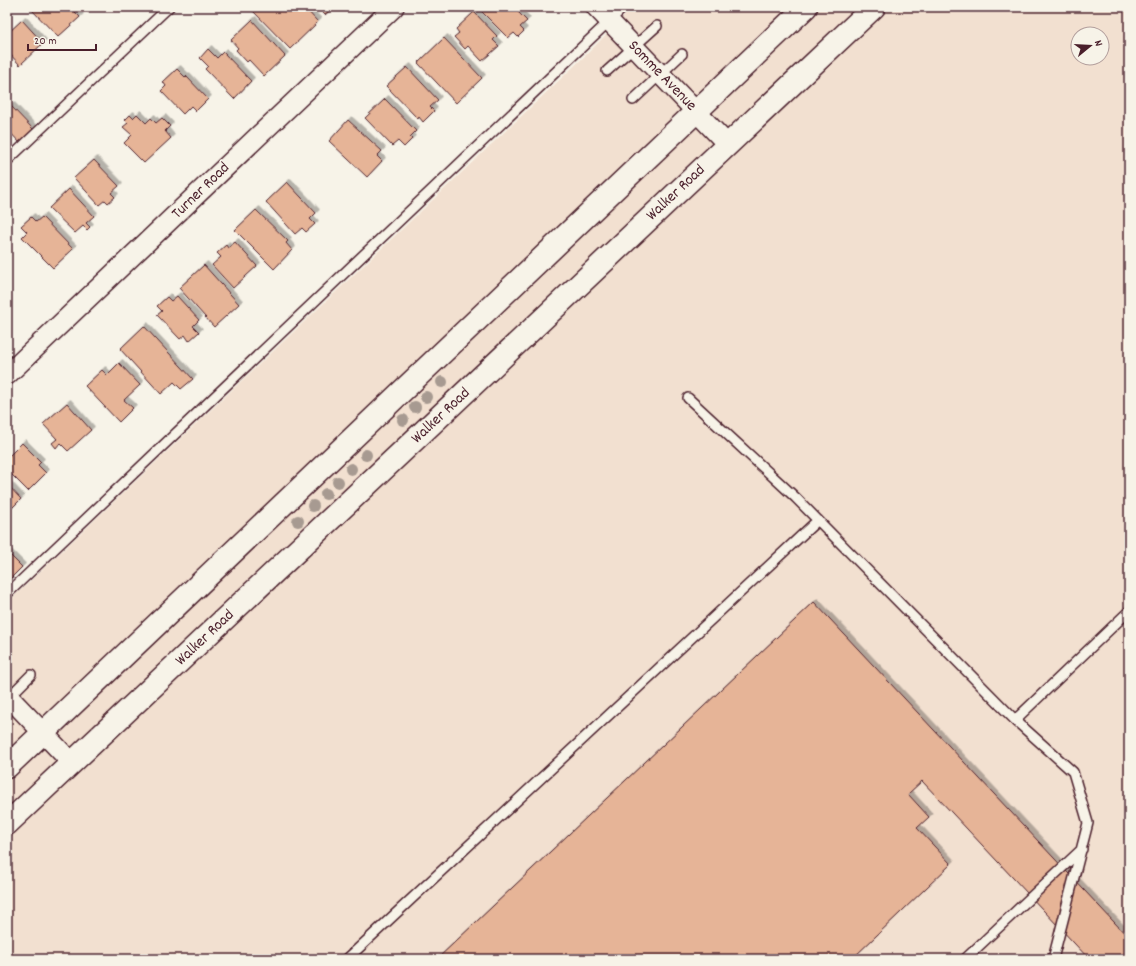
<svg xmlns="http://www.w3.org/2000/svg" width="1136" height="966" viewBox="0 0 1136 966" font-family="Dekko,sans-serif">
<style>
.built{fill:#f2e0d0;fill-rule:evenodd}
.building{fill:#e6b497;stroke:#4a1f2b;filter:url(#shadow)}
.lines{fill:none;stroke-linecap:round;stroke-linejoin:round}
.service-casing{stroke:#4a1f2b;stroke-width:12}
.minor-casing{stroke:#4a1f2b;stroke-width:22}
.secondary-casing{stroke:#4a1f2b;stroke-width:25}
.service{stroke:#f7f3e8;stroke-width:9}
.minor{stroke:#f7f3e8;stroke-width:19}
.secondary{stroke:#f7f3e8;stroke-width:22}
.tree{fill:#a79a91}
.labels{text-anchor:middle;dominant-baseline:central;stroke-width:3.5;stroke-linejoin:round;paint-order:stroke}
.street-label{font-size:16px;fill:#4a1f2b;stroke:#f7f3e8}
</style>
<defs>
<filter id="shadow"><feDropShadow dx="3.5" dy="-3.5" stdDeviation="0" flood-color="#0004"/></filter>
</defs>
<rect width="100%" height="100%" fill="#f7f3e8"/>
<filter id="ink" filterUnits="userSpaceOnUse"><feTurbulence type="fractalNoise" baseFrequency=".025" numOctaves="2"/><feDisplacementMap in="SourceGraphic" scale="8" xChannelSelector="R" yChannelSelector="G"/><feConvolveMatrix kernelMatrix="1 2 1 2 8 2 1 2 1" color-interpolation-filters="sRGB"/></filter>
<g filter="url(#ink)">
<path class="built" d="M633,7H1129V959H7V603L589,52ZM1078,34H1102V58H1078Z"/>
<path class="building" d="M32,7H70L80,17L58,37L30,8Z
M83,7H94L88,12Z
M255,7H304L318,22L290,49L252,10Z
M317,7H334L325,15Z
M477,7H513L527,21L520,27L524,31L518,37L514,33L508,38Z
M474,12L497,36L493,40L499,46L482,61L468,46L465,49L454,37L459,33L456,29Z
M22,20L43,43L20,65L7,51V34Z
M252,20L285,56L264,76L249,60L247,62L236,50L238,48L231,40Z
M444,38L482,78L456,103L418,63Z
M208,49L217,58L223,52L251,81L234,99L205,69L208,66L200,58Z
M407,67L438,100L430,107L434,111L423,122L419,117L418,119L386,86Z
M177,69L185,77L186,76L208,99L196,111L191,106L183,114L161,91L166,86L163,82Z
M385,99L416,131L410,137L412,139L404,147L398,141L392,146L365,118Z
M11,106L34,130L20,143L7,129V109Z
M137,114L146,123L151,118L156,123L162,118L170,126L165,131L171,138L144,163L124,143L132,135L123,127L128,123L125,120L130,115L133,118Z
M348,120L382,151L377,156L382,161L367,177L329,141Z
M94,160L119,186L111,193L115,197L108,203L105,200L99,205L74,178Z
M287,182L316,213L310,219L315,224L306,232L302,228L295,234L266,202Z
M69,189L94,216L86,223L90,227L87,230L83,226L75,233L49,208Z
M256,210L288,241L286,243L292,250L274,269L235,230Z
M31,217L36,222L42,217L73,249L53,268L22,237L27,232L21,226Z
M235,242L257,266L233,288L212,265L221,257L217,253L226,245L228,248Z
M204,265L239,304L214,327L179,288Z
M177,296L199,320L193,326L199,332L189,341L185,335L180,339L157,315L162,311L157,306L167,297L171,301Z
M144,326L193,379L181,389L174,382L161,394L120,349Z
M119,363L140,385L124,400L133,408L119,422L85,386L102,370L107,375Z
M67,403L91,430L68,451L60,443L56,448L52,443L57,439L43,424Z
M22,443L41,462L38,465L46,473L28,491L7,470V458Z
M7,484L21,499L7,513Z
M7,552L22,567L7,582Z
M814,602L1129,938V959H1089L922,781L908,794L929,817L917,828L951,864L852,959H437Z"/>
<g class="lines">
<defs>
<path id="service" d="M607,71L657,26
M633,100L682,54
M7,161L169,7
M688,398L796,498L1015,720
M7,594L624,7
M8,698L31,675
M347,959L818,520
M965,959L1082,849
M1053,959L1088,823L1073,772L1015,720L1129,611"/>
<path id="minor" d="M596,7L728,145
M7,375L394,7
M7,695L72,763"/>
<path id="secondary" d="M7,767L806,7
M7,824L874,7"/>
</defs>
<use href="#service" class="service-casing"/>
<use href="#minor" class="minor-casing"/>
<use href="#secondary" class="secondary-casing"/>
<use href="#service" class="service"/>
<use href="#minor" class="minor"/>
<use href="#secondary" class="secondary"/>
</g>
<g class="tree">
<circle cx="442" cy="382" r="6"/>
<circle cx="426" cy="397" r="6"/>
<circle cx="415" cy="407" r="6"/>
<circle cx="403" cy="420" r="6"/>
<circle cx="366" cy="455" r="6"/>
<circle cx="351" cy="469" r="6"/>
<circle cx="338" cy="482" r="6"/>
<circle cx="326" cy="494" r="6"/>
<circle cx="313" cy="506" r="6"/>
<circle cx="298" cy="521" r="6"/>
</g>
</g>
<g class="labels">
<g class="street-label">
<text transform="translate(662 76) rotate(46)">Somme Avenue</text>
<text transform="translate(201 191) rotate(-44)">Turner Road</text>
<text transform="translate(676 193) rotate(-43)">Walker Road</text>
<text transform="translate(441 416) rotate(-43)">Walker Road</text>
<text transform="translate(205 638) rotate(-43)">Walker Road</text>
</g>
</g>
<rect width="1136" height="966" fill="none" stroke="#f7f3e8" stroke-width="24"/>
<rect x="12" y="12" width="1112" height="942" fill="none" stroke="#4a1f2b" stroke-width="1.5" filter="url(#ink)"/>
<g transform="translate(1090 46) rotate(72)"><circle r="19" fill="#f7f3e8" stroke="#b29e9c"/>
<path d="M0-3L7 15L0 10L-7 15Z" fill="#4a1f2b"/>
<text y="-6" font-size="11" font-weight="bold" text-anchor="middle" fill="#4a1f2b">N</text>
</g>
<path d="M28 44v6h68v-6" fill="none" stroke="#4a1f2b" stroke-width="2"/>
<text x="34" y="44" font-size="12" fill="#4a1f2b" stroke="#f7f3e8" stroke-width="3" paint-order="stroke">20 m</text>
</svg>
